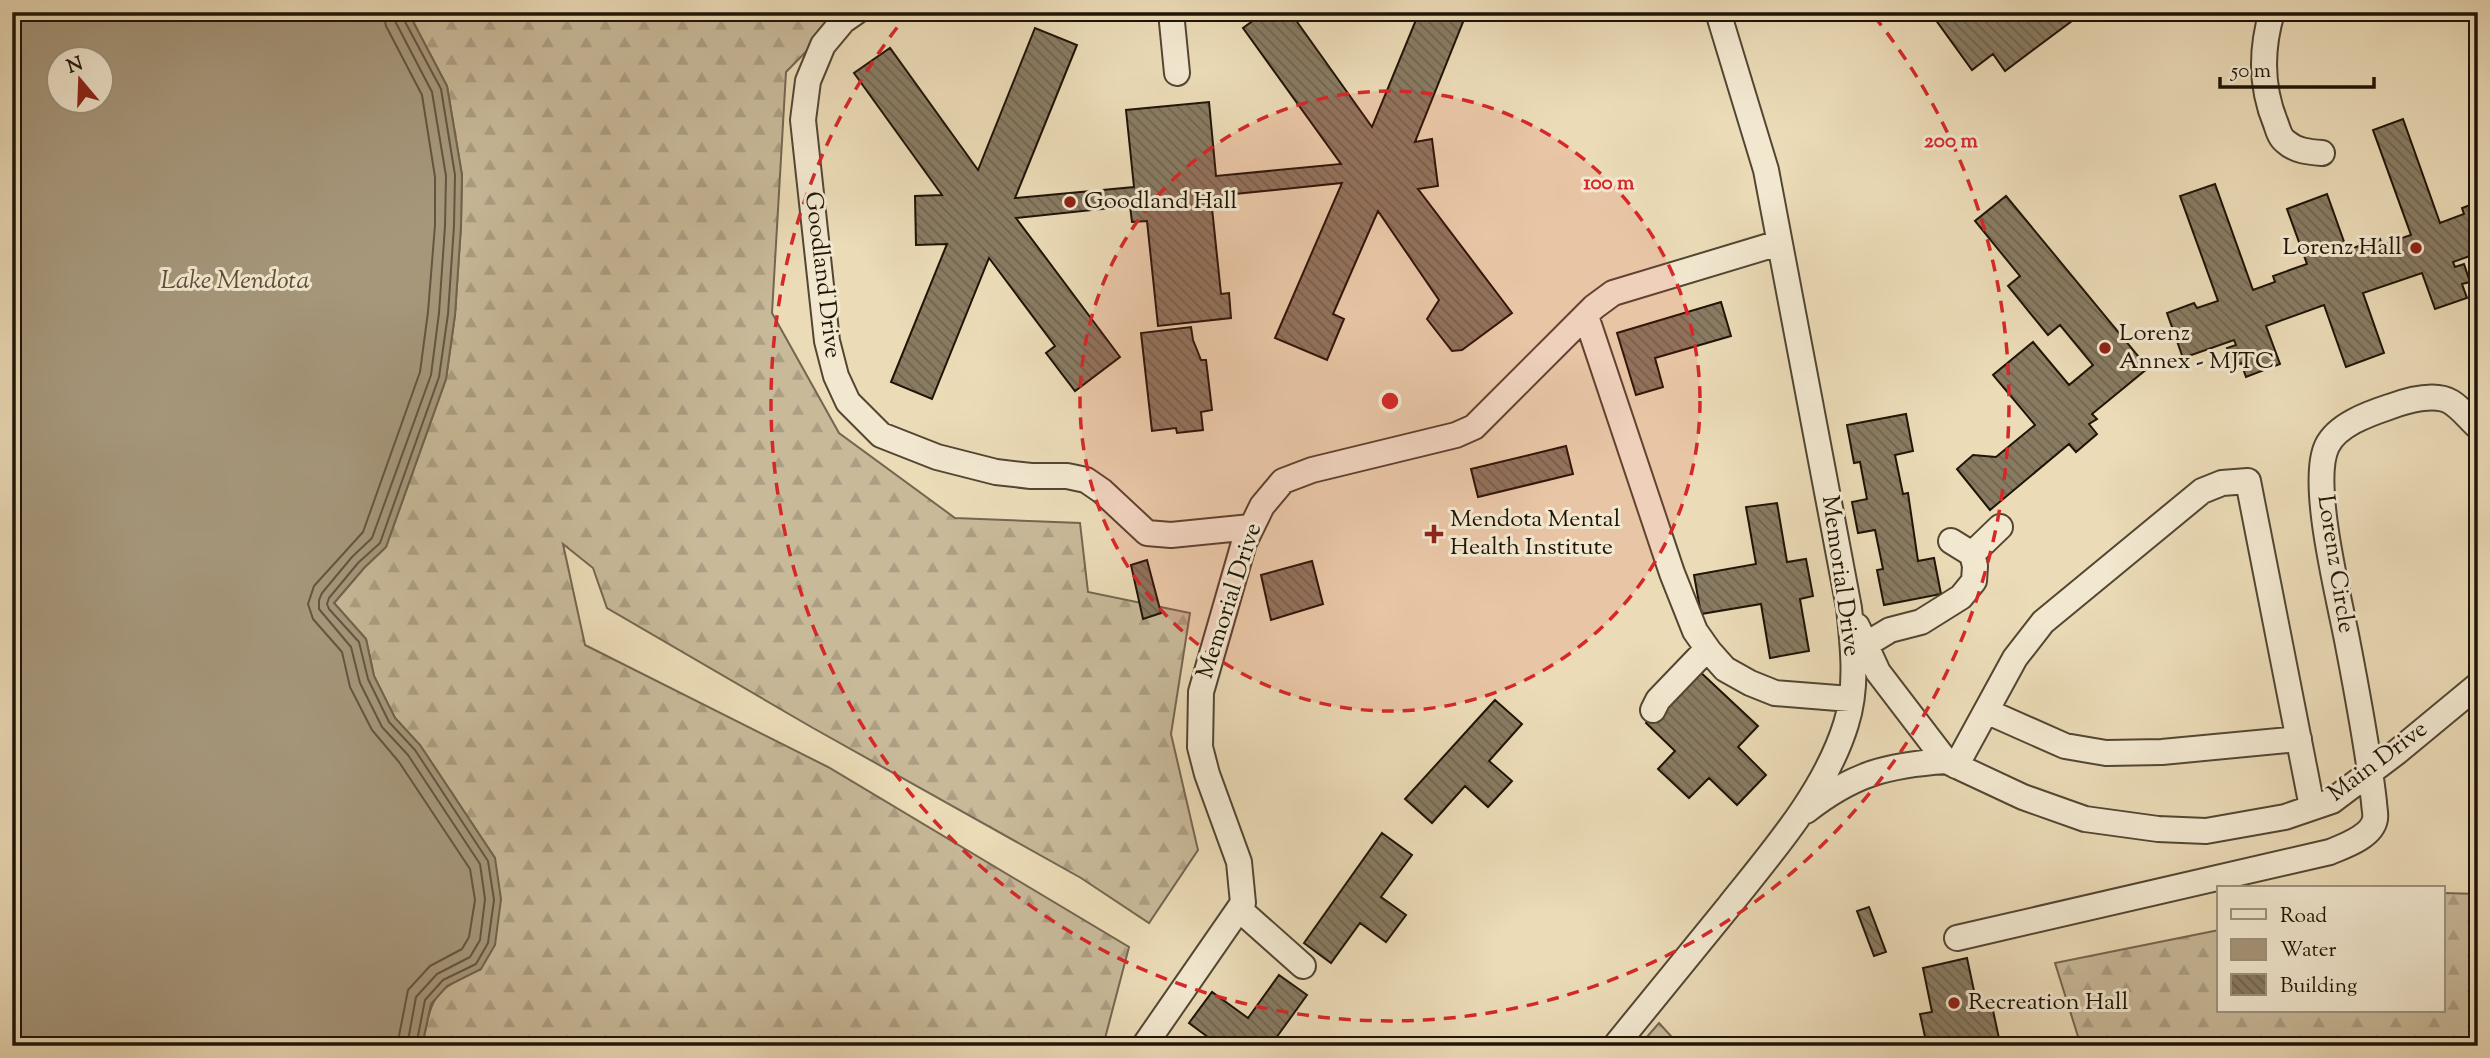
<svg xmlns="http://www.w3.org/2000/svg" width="2490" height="1058" viewBox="0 0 2490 1058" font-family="'Sorts Mill Goudy',serif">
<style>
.forest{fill:url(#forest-firs);stroke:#746650;stroke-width:2}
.water{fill:#a6977b;stroke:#70634c;stroke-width:2;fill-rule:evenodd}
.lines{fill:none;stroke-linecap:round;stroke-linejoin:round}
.shore{stroke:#625640;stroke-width:2}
.building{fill:url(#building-back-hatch);stroke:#1f1406;stroke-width:2}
.minor-casing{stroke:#524632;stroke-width:28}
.minor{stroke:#f2e8d0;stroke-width:24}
.ring{fill:none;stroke:#d62828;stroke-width:3.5;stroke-dasharray:12 9}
.poi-dot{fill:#8f2418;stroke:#f2e8d0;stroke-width:2.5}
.labels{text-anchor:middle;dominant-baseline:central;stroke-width:6;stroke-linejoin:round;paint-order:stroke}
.poi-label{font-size:24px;fill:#1f1406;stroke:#f2e8d0;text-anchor:start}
.street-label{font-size:24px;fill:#1f1406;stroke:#f2e8d0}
.water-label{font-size:26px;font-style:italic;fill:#5c4f3b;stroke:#f2e8d0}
.centre{fill:#d62828;stroke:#f2e8d0;stroke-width:3.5}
.ring-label{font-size:21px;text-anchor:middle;font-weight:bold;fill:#d62828;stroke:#f2e8d0;stroke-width:6;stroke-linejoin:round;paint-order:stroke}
</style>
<defs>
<pattern id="forest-firs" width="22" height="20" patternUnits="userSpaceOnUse" patternTransform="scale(1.75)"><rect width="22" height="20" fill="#c8b999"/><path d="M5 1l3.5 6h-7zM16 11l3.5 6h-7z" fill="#ab9e82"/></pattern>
<pattern id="building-back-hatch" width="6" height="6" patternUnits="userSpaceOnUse" patternTransform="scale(1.75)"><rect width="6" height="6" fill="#897b62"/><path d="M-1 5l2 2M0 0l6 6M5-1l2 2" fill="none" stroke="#6f644f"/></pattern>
</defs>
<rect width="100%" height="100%" fill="#ebdbb7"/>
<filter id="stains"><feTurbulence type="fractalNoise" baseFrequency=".00286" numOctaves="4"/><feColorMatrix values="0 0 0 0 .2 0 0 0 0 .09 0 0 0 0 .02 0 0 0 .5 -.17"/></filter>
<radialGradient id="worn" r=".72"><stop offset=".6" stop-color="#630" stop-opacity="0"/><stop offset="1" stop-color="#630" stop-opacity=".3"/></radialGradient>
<path class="forest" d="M408,12H845L786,72L772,313L839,433L955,518L1080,523L1088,592L1190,613L1171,734L1198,850L1149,923L1081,878L813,728L607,608L593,568L563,544L585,645L828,767L1129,947L1103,1046H422C433,993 432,992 481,969L495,858L420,745L395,718L374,676L366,639L334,603L364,568L386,547L446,379L455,315L461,226L462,175L447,86Z
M2443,893L2478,894V1046H2081L2055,963L2219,930V1011H2443Z
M1659,1023L1680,1046H1639Z"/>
<path class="water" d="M12,12H408L447,86L462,175L461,226L455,315L446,379L386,547L364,568L334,603L366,639L374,676L395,718L420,745L495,858L501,899L495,945L481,969L447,986L431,1004L422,1046H12ZM60,60H102V102H60Z"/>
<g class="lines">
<path class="shore" d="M383,12L386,26L422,95L435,177V225L428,312L420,372L363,532L314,586L308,604L313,619L342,652L350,687L372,730L399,762L470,869L475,900L469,937L462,949L430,966L408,990L397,1046
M394,12L395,21L432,92L446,176L445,226L439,313L431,375L372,538L352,557L322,593L319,600V609L351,647L360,683L382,727L408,755L480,864L485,899L480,940L470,957L437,974L416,997L407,1046
M403,12V18L441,89L455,175L454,226L448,314L439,377L380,543L358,563L329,598L327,604L329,609L359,642L368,679L389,722L415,750L488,861L494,900L488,943L476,964L443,980L425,1000L416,1046"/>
</g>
<path class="building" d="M1265,12H1290L1372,127L1416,20L1397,12H1467L1415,142L1432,139L1438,186L1418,189L1512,313L1462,350L1452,351L1427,319L1439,300L1378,211L1333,314L1344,319L1327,360L1275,338L1342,183L1225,195L1226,207L1212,208L1221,294L1229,293L1231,318L1158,326L1147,221L1132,222L1130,206L1016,218L1120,357L1075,391L1046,353L1055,346L989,258L932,399L891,382L947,244L916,245L915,196L942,195L854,73L890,48L978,170L1035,28L1077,45L1015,198L1134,187L1126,110L1209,102L1216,176L1341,164L1243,28Z
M1930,12H2084L2005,71L1993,54L1972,70Z
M2403,119L2440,223L2464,214L2462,208L2478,202V253L2453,262L2455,267L2464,264L2470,282L2462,284L2467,298L2435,309L2422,273L2363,293L2384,353L2346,367L2324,305L2266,326L2280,364L2246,377L2241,363L2234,366L2227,348L2236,345L2234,340L2183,358L2167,313L2194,303L2197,308L2218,301L2180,196L2215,184L2253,290L2275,282L2273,276L2307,264L2287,209L2327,194L2347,250L2380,239L2382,245L2411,235L2373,130Z
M2006,196L2148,368L2092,414L2097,419L2089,424L2097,434L2076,452L2069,444L1990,510L1957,469L1973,455L1996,457L2035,425L1993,375L2033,342L2069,385L2093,365L2060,325L2048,335L2008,286L2020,276L1975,221Z
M1721,302L1731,336L1655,358L1663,387L1636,395L1617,333Z
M1191,327L1193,340L1201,360H1206L1212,410L1201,412L1203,430L1177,433L1176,428L1152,431L1141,333Z
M1906,414L1913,451L1895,455L1903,494L1908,493L1918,561L1934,558L1941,594L1884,605L1877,570L1883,569L1875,530L1858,533L1852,502L1867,499L1860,462L1854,463L1847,425Z
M1566,446L1573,474L1478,497L1471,469Z
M1777,503L1787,562L1806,559L1813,596L1800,599L1809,651L1770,658L1761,604L1701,614L1694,575L1756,564L1746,507Z
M1147,560L1161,613L1143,619L1131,565Z
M1312,561L1323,604L1271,620L1261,575Z
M1697,669L1758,726L1738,747L1766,775L1737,805L1709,778L1689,798L1658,769L1675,751L1646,723Z
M1495,700L1522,724L1489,761L1512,781L1488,807L1465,786L1432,823L1405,799Z
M1382,833L1412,855L1381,897L1406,915L1386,942L1360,923L1331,963L1304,943Z
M1869,907L1886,952L1874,956L1857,911Z
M1967,958L1977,1005L1991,1001L2000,1043L1989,1046H1927L1920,1014L1932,1012L1923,968Z
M1279,975L1307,995L1276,1038L1286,1046H1220L1189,1023L1212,992L1248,1018Z"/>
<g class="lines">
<defs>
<path id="minor" d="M856,12L843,21L823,45L808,81L803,120L827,341L836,376L848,402L881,435L937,457L996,472L1031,476H1067L1086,480L1102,491L1147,533L1171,535L1251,527
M1171,12L1177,73
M2272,12C2261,49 2261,88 2276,124C2278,130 2280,138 2286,142C2296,151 2309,152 2322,153
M1586,316L1672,573L1695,631L1709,651L1725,669L1750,683L1775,693L1850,699
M1972,554L2000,527
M1857,626L1878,672L1946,761L2023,797L2085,819L2158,829L2206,831L2285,817L2332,801L2397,752L2478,685
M1865,645L1890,630L1921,622L1961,597L1974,581L1975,566L1972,554L1951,541
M1653,710L1658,700L1707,649
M1986,711L2065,746L2106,753L2162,752L2299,739
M1956,766L2015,658L2043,622L2202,491L2222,483L2248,481L2312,807
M1806,811C1853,774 1887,765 1946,761
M1240,910L1303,966
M1957,938L2330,852C2344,846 2372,837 2375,819C2376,814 2374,807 2374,802C2368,749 2358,697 2348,645C2340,601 2309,483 2327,446C2337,425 2368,414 2389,407C2405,401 2435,392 2451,402C2461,408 2469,419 2478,427
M1144,1046L1243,903L1239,862L1207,774L1200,747L1201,692L1244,543L1262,506L1283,481L1312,470L1456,435L1474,427L1594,307L1613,293L1779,243
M1615,1046C1653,999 1691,953 1729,906C1772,852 1825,792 1846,724C1858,687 1853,646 1849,608L1766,170L1718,12"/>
</defs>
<use href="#minor" class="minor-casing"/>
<use href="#minor" class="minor"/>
</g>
<circle cx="1390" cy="401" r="310" fill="#d62828" fill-opacity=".12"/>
<g class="ring">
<circle cx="1390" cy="401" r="310"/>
<path d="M1874 16A619 619 0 1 1 906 16"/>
</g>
<g class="poi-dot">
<circle cx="1070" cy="202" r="7"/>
<circle cx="2416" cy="248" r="7"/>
<circle cx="2105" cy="348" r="7"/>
<path d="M1430.5 523.5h7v7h7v7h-7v7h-7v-7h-7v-7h7z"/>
<circle cx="1954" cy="1003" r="7"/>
</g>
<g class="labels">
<g class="poi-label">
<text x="1084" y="202">Goodland Hall</text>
<text x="2402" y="248" text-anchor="end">Lorenz Hall</text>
<text x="2119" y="334">Lorenz<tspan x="2119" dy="28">Annex - MJTC</tspan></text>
<text x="1450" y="520">Mendota Mental<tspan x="1450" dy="28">Health Institute</tspan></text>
<text x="1968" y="1003">Recreation Hall</text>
</g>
<g class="street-label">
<text transform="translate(822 275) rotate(83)">Goodland Drive</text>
<text transform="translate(2335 564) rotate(81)">Lorenz Circle</text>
<text transform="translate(1840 576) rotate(82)">Memorial Drive</text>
<text transform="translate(1230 601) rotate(-72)">Memorial Drive</text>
<text transform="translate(2378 762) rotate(-37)">Main Drive</text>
</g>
<g class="water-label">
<text x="235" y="281">Lake Mendota</text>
</g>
</g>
<circle cx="1390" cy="401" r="10" class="centre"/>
<g class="ring-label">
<text x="1951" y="147">200 m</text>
<text x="1609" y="189">100 m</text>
</g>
<rect width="2490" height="1058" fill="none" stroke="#ebdbb7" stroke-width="42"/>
<rect x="14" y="14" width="2462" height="1030" fill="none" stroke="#1f1406" stroke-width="3.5"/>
<rect x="21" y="21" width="2448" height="1016" fill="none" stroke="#1f1406" stroke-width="2"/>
<rect x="2217" y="886" width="228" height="126" fill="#f2e8d0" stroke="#9e937f" stroke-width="2"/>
<rect x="2231" y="909" width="35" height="10" fill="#f2e8d0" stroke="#9e937f" stroke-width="2"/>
<text x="2280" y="922" font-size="21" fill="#1f1406">Road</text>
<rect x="2231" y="939" width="35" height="21" fill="#a6977b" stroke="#9e937f" stroke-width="2"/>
<text x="2280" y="956" font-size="21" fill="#1f1406">Water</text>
<rect x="2231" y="974" width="35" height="21" fill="url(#building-back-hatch)" stroke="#9e937f" stroke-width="2"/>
<text x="2280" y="992" font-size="21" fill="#1f1406">Building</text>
<g transform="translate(80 80) rotate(341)"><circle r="33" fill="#f2e8d0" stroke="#9e937f" stroke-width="2"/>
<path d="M0-5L12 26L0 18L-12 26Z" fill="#8f2418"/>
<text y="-10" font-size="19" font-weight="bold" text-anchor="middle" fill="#1f1406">N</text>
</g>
<path d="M2220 77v10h154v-10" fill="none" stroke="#1f1406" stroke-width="3.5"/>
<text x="2231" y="77" font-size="21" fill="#1f1406" stroke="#f2e8d0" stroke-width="5" paint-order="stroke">50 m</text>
<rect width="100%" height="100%" filter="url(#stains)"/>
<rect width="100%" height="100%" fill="url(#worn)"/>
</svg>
